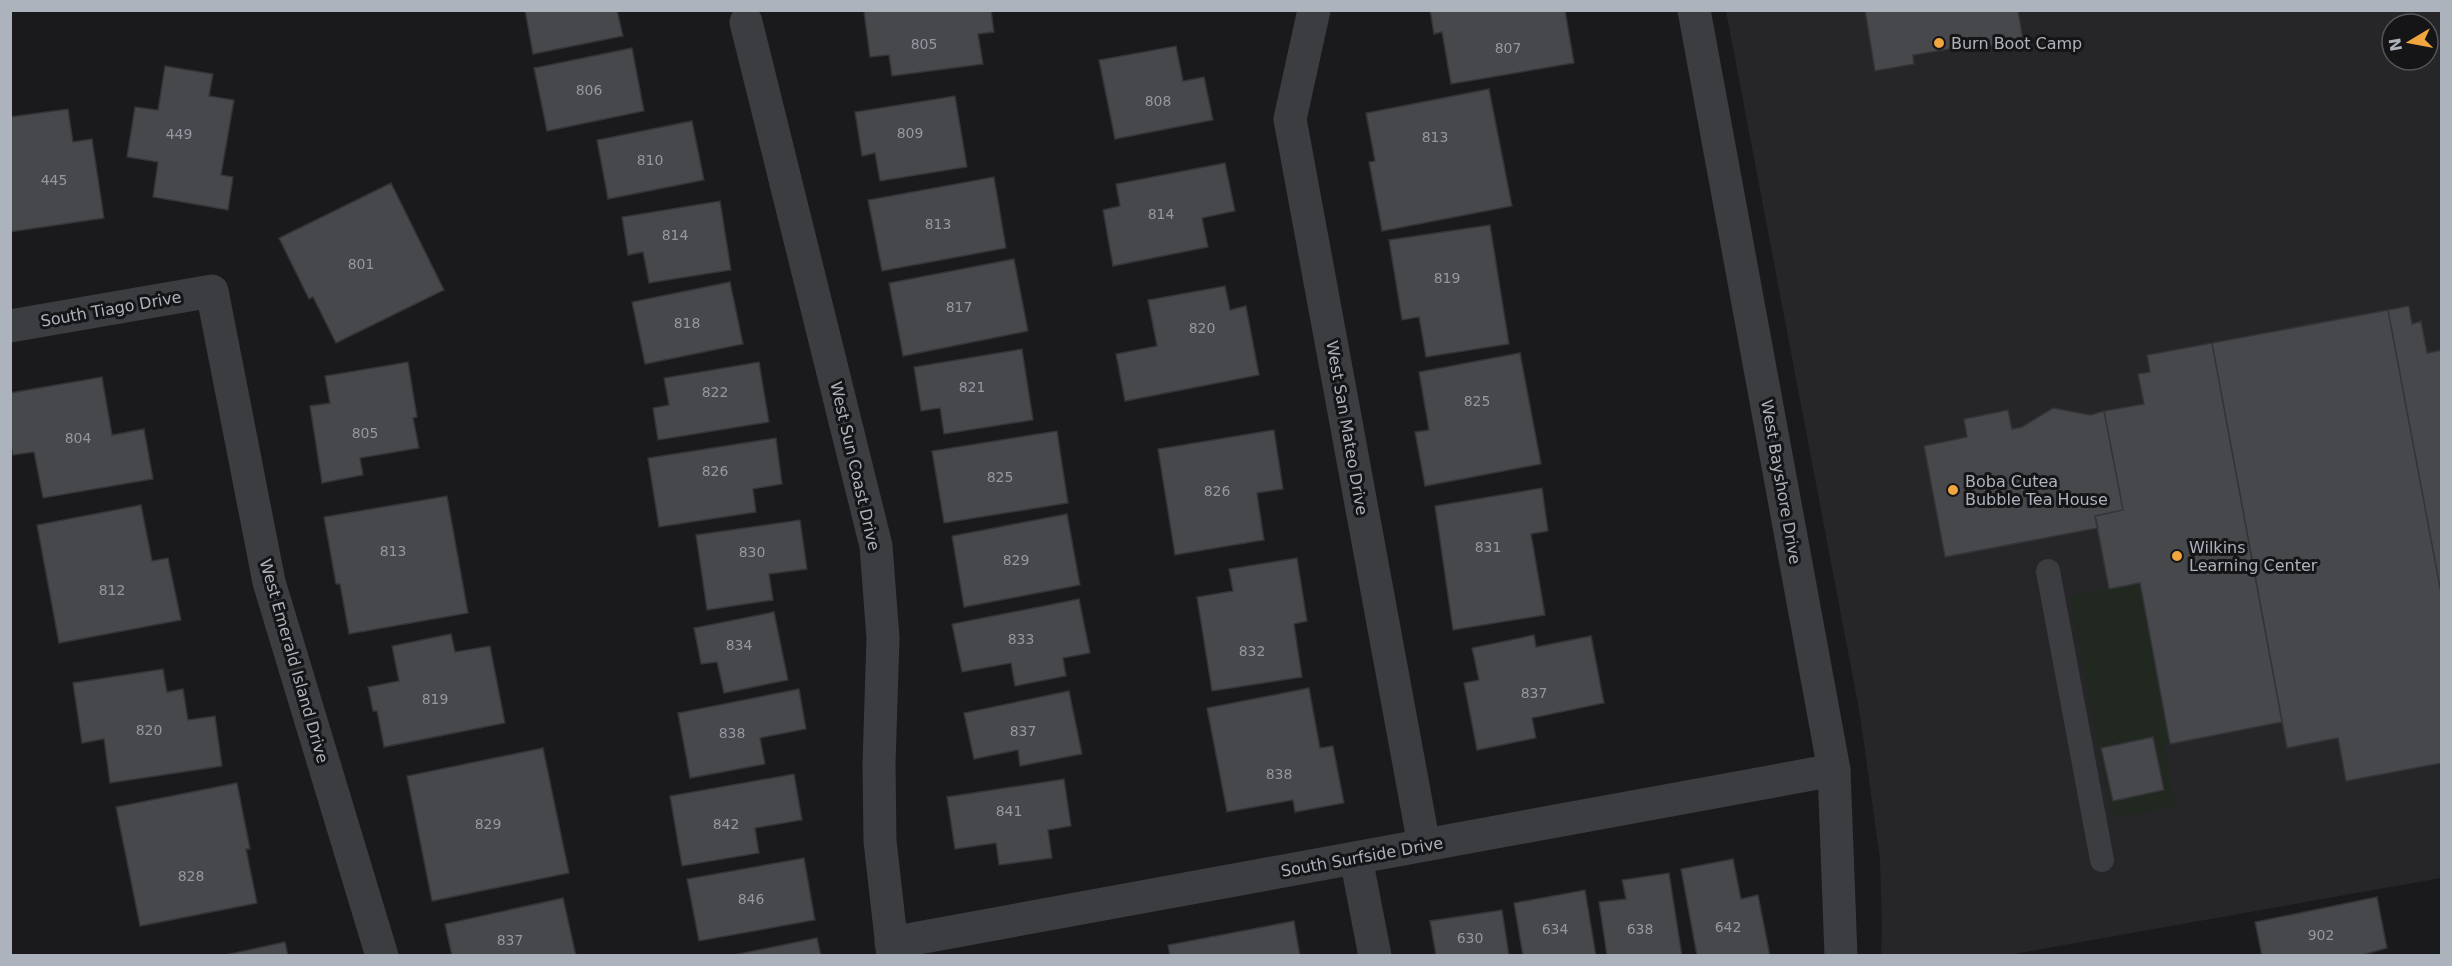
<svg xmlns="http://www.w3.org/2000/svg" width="2452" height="966" viewBox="0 0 2452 966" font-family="'DejaVu Sans',sans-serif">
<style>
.built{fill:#262629;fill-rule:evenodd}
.green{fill:#202820}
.building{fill:#47484c;stroke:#343438;stroke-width:1.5}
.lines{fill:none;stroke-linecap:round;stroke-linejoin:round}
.service{stroke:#3b3d41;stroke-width:24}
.minor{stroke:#3b3d41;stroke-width:33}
.tertiary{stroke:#3b3d41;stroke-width:33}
.poi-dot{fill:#f0a53e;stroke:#151517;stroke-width:2}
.labels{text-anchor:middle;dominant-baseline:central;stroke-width:6;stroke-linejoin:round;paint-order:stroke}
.number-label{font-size:14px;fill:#9498a0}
.poi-label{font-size:16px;fill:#adb3bc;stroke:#151517;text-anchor:start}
.street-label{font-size:16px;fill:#adb3bc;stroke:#151517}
</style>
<rect width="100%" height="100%" fill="#1a1a1c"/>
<path class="built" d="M1726,11H2441V878L2008,955H1881L1882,927L1880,859L1860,715ZM2392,24H2428V60H2392Z"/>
<path class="green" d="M2140,583L2170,744L2163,743L2175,807L2112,818L2070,596Z"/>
<path class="building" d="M525,10H617L623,36L533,54Z
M877,10H991L994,32L978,34L983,64L892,76L889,55L870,57L864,12Z
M1430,10H1565L1574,63L1451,84L1442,32L1434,34Z
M1865,10H2018L2023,40L1968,50L1967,46L1913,55L1914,64L1875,71Z
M1176,46L1183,81L1204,77L1213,120L1115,139L1099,60Z
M632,48L644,111L547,131L534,68Z
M165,66L213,74L209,96L234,100L221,175L233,177L228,210L153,197L158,162L127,157L135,107L158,110Z
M1489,89L1512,206L1382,231L1369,162L1375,161L1366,113Z
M955,96L967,167L880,181L875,153L862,156L855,112Z
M68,109L73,142L92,139L104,218L10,232V117Z
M692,121L704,180L608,199L597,140Z
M1225,163L1235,211L1202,218L1208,247L1113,266L1103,210L1120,206L1116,184Z
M994,177L1006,248L882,271L868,200Z
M391,183L444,290L336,343L313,297L309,299L279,238Z
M720,201L731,270L649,283L643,252L628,255L622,217Z
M1490,225L1509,344L1426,357L1419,317L1402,320L1389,240Z
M1014,259L1028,331L903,356L889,283Z
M730,282L743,344L645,364L632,302Z
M1225,286L1230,310L1246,306L1259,375L1125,401L1116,354L1157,346L1148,300Z
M2409,306L2412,324L2421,321L2427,353L2442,350V598L2388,310Z
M2388,310L2442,598V763L2346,781L2338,738L2287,748L2212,343Z
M2212,343L2282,722L2170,744L2140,583L2109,589L2095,516L2123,510L2104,411L2144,404L2138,374L2150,372L2147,355Z
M1022,349L1033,420L944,434L940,408L921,411L914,367Z
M1520,353L1541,464L1425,486L1415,432L1429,430L1419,372Z
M408,362L417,417L413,418L419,448L360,458L363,475L322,483L310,406L330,403L325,376Z
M759,362L769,422L658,440L653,408L669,405L664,378Z
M102,377L112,435L144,429L153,479L43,498L34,452L13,455L10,442V393Z
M2053,408L2090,415L2104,411L2123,510L2095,516L2098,528L1945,557L1924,446L1967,437L1964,419L2008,410L2012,429L2022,427Z
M1274,430L1283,489L1257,493L1264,540L1175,555L1158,449Z
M1057,431L1068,503L944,523L932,451Z
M776,438L782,484L753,489L756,512L659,527L648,458Z
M1542,488L1548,531L1531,534L1545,615L1453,630L1435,506Z
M447,496L468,613L349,634L340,584H336L324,517Z
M141,505L152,561L168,558L181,620L59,643L37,525Z
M1067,514L1080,585L964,607L952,536Z
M800,520L807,569L769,574L773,600L707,610L696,535Z
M1297,558L1307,621L1294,624L1302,677L1212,691L1197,597L1233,591L1229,569Z
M1079,599L1090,653L1063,658L1066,676L1015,686L1011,663L962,672L952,624Z
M774,612L788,680L724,693L717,662L701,664L694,628Z
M451,634L455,652L490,646L505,723L384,747L377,711H373L368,687L399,681L392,646Z
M1534,635L1536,647L1591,636L1604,703L1532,718L1536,738L1477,750L1464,683L1479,680L1472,648Z
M163,669L167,692L183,689L188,720L215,716L222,766L110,783L104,739L82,743L73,683Z
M1309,688L1320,748L1333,746L1344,803L1295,812L1293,800L1227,812L1207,708Z
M799,689L806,729L760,738L765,764L690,778L678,713Z
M1069,691L1082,754L1020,766L1018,750L974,759L964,713Z
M2153,737L2164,790L2113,801L2101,748Z
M543,748L569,873L432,901L407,776Z
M794,774L802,820L755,828L759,853L682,866L670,796Z
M1064,779L1071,826L1048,830L1052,858L999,865L996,843L955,849L947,797Z
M237,783L250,849H246L257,903L140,926L116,807Z
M804,858L815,920L699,941L687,879Z
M1733,859L1741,899L1758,895L1770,956H1697L1681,869Z
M1669,873L1682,956H1607L1599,902L1626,899L1622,880Z
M1585,890L1596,956H1523L1514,903Z
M2377,897L2387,948L2359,956H2262L2255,922Z
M563,898L576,956H452L445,924Z
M1502,910L1509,956H1436L1430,921Z
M1294,921L1300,956H1170L1168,945Z
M817,938L821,956H729Z
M285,942L288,956H221Z"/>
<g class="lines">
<path class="service" d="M2048,571L2102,860"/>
<path class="minor" d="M1314,10L1290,119L1424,845
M746,22L876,546L883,638L879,764L880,841L893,956
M10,326L212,291L269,582L382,956
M1356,858L1375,956
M891,943L1834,770"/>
<path class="tertiary" d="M1694,10L1834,770L1841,956"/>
</g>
<g class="poi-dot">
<circle cx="1939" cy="43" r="6"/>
<circle cx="1953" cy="490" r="6"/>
<circle cx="2177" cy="556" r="6"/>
</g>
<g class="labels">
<g class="number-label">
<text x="924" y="44">805</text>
<text x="1508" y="48">807</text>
<text x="589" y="90">806</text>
<text x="1158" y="101">808</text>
<text x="910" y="133">809</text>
<text x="179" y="134">449</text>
<text x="1435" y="137">813</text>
<text x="650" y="160">810</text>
<text x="54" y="180">445</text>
<text x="1161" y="214">814</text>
<text x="938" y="224">813</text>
<text x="675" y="235">814</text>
<text x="361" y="264">801</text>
<text x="1447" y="278">819</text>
<text x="959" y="307">817</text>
<text x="687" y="323">818</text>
<text x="1202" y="328">820</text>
<text x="972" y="387">821</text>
<text x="715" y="392">822</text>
<text x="1477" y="401">825</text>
<text x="365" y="433">805</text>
<text x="78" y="438">804</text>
<text x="715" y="471">826</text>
<text x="1000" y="477">825</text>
<text x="1217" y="491">826</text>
<text x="1488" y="547">831</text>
<text x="393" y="551">813</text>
<text x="752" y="552">830</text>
<text x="1016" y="560">829</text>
<text x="112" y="590">812</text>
<text x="1021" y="639">833</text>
<text x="739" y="645">834</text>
<text x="1252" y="651">832</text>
<text x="1534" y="693">837</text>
<text x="435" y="699">819</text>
<text x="149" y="730">820</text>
<text x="1023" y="731">837</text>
<text x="732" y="733">838</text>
<text x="1279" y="774">838</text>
<text x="1009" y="811">841</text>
<text x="488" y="824">829</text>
<text x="726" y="824">842</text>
<text x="191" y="876">828</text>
<text x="751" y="899">846</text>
<text x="1728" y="927">642</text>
<text x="1555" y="929">634</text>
<text x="1640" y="929">638</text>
<text x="2321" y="935">902</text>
<text x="1470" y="938">630</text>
<text x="510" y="940">837</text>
</g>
<g class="poi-label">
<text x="1951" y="43">Burn Boot Camp</text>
<text x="1965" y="481">Boba Cutea<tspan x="1965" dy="18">Bubble Tea House</tspan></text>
<text x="2189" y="547">Wilkins<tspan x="2189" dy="18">Learning Center</tspan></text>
</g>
<g class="street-label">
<text transform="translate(111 309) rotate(-10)">South Tiago Drive</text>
<text transform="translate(1347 428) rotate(80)">West San Mateo Drive</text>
<text transform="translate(855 466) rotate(77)">West Sun Coast Drive</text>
<text transform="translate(1781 482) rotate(80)">West Bayshore Drive</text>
<text transform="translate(294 661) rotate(74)">West Emerald Island Drive</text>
<text transform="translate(1362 857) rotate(-10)">South Surfside Drive</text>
</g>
</g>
<rect width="2452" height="966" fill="none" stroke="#adb3bc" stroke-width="24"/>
<g transform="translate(2410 42) rotate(260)"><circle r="28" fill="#151517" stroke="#525459" stroke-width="1.5"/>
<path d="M0-4.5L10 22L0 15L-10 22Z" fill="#f0a53e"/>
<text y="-9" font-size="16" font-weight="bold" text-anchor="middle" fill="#adb3bc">N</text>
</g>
</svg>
